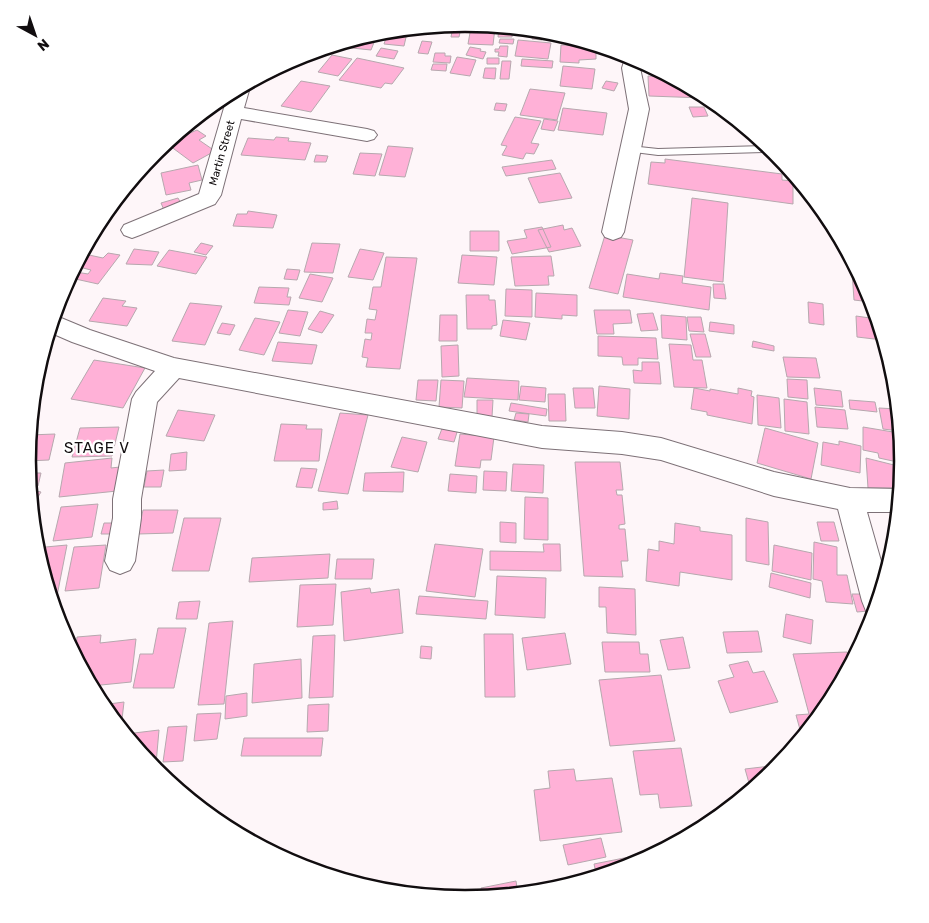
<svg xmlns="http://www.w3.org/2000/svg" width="929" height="923" viewBox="0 0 929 923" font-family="Rubik,sans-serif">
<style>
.building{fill:#ffb1d7;stroke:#b6a8ae}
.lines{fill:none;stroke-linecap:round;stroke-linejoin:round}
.service-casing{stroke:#7d7177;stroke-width:2}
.minor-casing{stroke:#7d7177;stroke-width:2}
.service{fill:#fff;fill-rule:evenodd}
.minor{fill:#fff;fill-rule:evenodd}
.labels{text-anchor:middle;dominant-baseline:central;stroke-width:4.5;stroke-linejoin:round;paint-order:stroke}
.far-street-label{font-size:11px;fill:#110d0f;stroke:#fff}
.quarter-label{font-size:15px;letter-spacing:1px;fill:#110d0f;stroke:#fff}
.rim{fill:none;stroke:#110d0f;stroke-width:2.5}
</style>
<rect width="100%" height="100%" fill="#fef6f9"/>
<path class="building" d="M453,27L461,28L459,37H451Z
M471,27L495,28L493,45L468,44Z
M499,27L513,29L512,37H498Z
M533,31L543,32L542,40L532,39Z
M385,32L382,38L369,37L370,35Z
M388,32L407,33L404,46L384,44Z
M358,39L375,40L371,50L342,47L344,43Z
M500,39H514L513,44L499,43Z
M518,40L551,43L548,59L515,56Z
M422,41L432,42L428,54L418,53Z
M561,45L592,46V51H596V59L579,60V63L560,62Z
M500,46H508L507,57L498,56L499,52H495V49H499Z
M331,47L327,55L310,53Z
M470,47L481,49L480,51L486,52L483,59L466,55Z
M381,48L398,51L394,59L376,56Z
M435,53H445V56H451L450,63L433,62Z
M332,55L352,59L338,76L318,72Z
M457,57L476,60L470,76L450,73Z
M357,58L404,68L392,84L385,83L381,88L339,80Z
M487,58H499V64H487Z
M522,59L553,61L552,68L521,66Z
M502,61H511L509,79H500Z
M433,64H447L446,71L431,70Z
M563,66L595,69L592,89L560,86Z
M485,68H496L495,79L483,78Z
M648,76L670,77L703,95L704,98L649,96Z
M301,81L330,86L311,112L281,106Z
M606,81L618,83L614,91L602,88Z
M530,89L565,93L557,120L520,115Z
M496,103L507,104L505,111L494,110Z
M689,107H704L708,116L693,117Z
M563,108L607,113L603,135L558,130Z
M515,117L541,121L531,143L539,144L534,154L526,153L523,159L502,155L507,146L501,145Z
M544,119L558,121L554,131L541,129Z
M184,128L190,133L197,130L206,136L199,140L215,151L193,163L166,143Z
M276,137L289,138L288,141L311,143L305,160L241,155L248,138L274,140Z
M388,146L413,148L405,177L379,175Z
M360,153L382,154L375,176L353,174Z
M316,155L328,156L326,162H314Z
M665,159L782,174V180L793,181V204L648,184L651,162L665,163Z
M552,160L556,169L506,176L502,167Z
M198,165L202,180L189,183L191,190L166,195L161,173Z
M560,173L572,198L539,203L528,178Z
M178,198L182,205L164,210L161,203Z
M692,198L728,203L723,282L684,277Z
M248,211L277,215L273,228L233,226L237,214H247Z
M563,225L564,230L572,228L581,246L549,252L538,230Z
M542,227L551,247L512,254L507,241L527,238L524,230Z
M470,231H499V251H470Z
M605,235L633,240L618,294L589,288Z
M201,243L213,246L206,255L194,252Z
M312,243L340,244L333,273L304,272Z
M134,249L159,252L152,265L126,264Z
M360,249L384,253L373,280L348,277Z
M169,250L207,257L196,274L157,266Z
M108,253L120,255L98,284L71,278L76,272L88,274L91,270L79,267L89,255L103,258Z
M462,255L497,257L494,285L458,283Z
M551,256L554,276H548L549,285L515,286L511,257Z
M386,257L417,258L400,369L366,367L368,358L362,357L365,339L371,340L372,333H365L367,319L375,320L377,310L369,309L373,287H381Z
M287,269L300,270L297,280L284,279Z
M852,271H857L871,302L854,300Z
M660,273L683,276L682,283L711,287L709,310L623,297L627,274L659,279Z
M310,274L333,278L322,302L299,298Z
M713,284H724L726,299L714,298Z
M259,287L289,288L287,297H291L289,305L254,303Z
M506,289L532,290V317L505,316Z
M536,293L577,295V316L562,315V319L535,317Z
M466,295H489V300H495L497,325L492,326V329H467Z
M103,298L126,301L122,306L137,308L127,326L89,321Z
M808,302L823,304L824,325L809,323Z
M190,303L222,306L205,345L172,341Z
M288,310L308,312L300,336L279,333Z
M594,310H630L632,323L613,324L614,334H597Z
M320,311L334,315L322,333L308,329Z
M653,313L658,330L641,331L637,314Z
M440,315H457V341H439Z
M661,315L686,317L687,340L662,338Z
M856,316L877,319L883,340L857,337Z
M687,317H701L704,332L689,331Z
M255,318L280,322L264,355L239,350Z
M503,320L530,323L526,340L500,336Z
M710,322L734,325V334L709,331Z
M222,323L235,325L230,335L217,333Z
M690,334H705L711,357H696Z
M598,336L656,338L658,359L638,358V365H623L622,357L598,356Z
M753,341L774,346V351L752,347Z
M278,342L317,345L312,364L272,361Z
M669,344L691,345L693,360H702L707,388L674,387Z
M458,345L459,376L442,377L441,346Z
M783,357L816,358L820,378L787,377Z
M94,360L145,368L123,408L71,399Z
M642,362H659L661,384L634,383L633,370L642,371Z
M467,378L519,381L518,400L464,397Z
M787,379L807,380L808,399L788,397Z
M418,380H438L436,401L416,400Z
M441,380L464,381L462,408L439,407Z
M521,386L546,388L545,402L519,400Z
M599,386L630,389L629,419L597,416Z
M573,388H593L595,408H575Z
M694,388L710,391V389L738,394V388L752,391L751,396L754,397L752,424L707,415V412L691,409Z
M814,388L841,391L843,407L816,405Z
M548,394H565L566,421H549Z
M757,395L779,398L781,428L758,425Z
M784,399L807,402L809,434L785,431Z
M477,400H493L492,417H477Z
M849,400L875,402L877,412L850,409Z
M511,403L547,409L546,416L509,411Z
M815,407L845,410L848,429L817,427Z
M879,408L897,409L899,431L883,429Z
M178,410L215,415L204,441L166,436Z
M340,413L368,415L348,494L318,491Z
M516,413L529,414L528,422L514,420Z
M281,424L307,425L306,429H322L319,461H274Z
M443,426L458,429L454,442L438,439Z
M119,427L112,456L72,457L80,428Z
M863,427L899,433L902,463L879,458L878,453L863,450Z
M765,428L818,443L811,479L757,463Z
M55,434L49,460L27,461L29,435Z
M460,434L494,437L491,460H481L480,468L455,466Z
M402,437L427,442L418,472L391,467Z
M839,441L861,446L860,473L821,465L823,442L839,445Z
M187,452L186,470L169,471L171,454Z
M112,458L111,468L120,467L117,491L59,497L65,463Z
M866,458L902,467L900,488H868Z
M575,462H620L623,490H616L617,495H622L625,524L619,525V529H625L628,561H621L623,577L584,576Z
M513,464L544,465L543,493L511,491Z
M301,468L317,469L312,488L296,487Z
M164,470L161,487H144L147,471Z
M484,471L507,472L506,491L483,490Z
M404,472L403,492L363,491L365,473Z
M29,473H41L38,486H29Z
M450,474L477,476L476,493L448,491Z
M32,490L41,492L35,502L31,501L30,494Z
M525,497L548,498V540L524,539Z
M337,501L338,509L323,510V503Z
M98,504L92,537L53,541L61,507Z
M143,510H178L173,533L138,534Z
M184,518H221L209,571H172Z
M746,518L768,522L769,565L746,561Z
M500,522L516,523V543L500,542Z
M817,522H834L839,541H821Z
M104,523H117L114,534H101Z
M675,523L700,527V531L732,535V580L680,572L679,586L646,581L648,549L659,551V541L674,544Z
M814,542L837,547V575H847L853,604L826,602L822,581L813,579Z
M435,544L483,549L475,597L426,591Z
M543,544H560L561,571L490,570V551L544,552Z
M67,545L56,601H52L35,548Z
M106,545L99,588L65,591L74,547Z
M774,545L812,553L811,580L772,571Z
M330,554L328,578L249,582L252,558Z
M337,559H374L372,579H335Z
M771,573L811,583L810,598L769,587Z
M497,576L546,578L545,618L495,615Z
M336,584L333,625L297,627L300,585Z
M599,587L635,589L636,635L607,633L606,607H599Z
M370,588L371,593L399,589L403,633L344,641L341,592Z
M852,594H863L868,611L857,612Z
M419,596L488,601L486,619L416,614Z
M200,601L197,619H176L179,602Z
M786,614L813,620L811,644L783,637Z
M233,621L224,704L198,705L209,623Z
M158,628H186L174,688H133L140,654H153Z
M758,631L762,652L727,653L723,632Z
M565,633L571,664L527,670L522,638Z
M484,634H513L515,697H485Z
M101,635L100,643L136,639L131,682L91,686L70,647H76L77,637Z
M335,635L333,697L309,698L313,636Z
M683,637L690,668L668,670L660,640Z
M602,642H639L640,654H648L650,672H605Z
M421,646L432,647L431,659L420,658Z
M847,652L850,664L828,705L802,737L796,715L809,714L793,654Z
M301,659L302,698L252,703L254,664Z
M748,661L753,673L764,671L778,702L730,713L718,681L734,677L729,665Z
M661,675L675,741L610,746L599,680Z
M247,693V716L225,719L226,696Z
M124,702L121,728H120L101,705Z
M329,704L328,731L307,732L308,705Z
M221,713L217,739L194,741L197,714Z
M187,726L183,761L163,762L168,727Z
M159,730L156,764L150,765L126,736V734Z
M244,738H323L321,756H241Z
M681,748L692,806L660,808L658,794L640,795L633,751Z
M779,765L774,771L751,790L745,769Z
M574,769L576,781L612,778L622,832L540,841L534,790L550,788L548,771Z
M601,838L606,857L568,865L563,845Z
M644,854L645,859L632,866L597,877L594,864Z
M516,881L518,894L483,897L481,888Z"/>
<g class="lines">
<defs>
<path id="service" d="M630,146L658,149L767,146L772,150L768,152L658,155L626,151L625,149Z"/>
<path id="minor" d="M626,55L642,62L640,68L649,109L624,232L621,237L613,240L605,237L602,232L629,109L622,68Z
M247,84L250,87L244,108L367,129L374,131L377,135L374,139L367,141L241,119L221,195L215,204L140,235L132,238L124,235L121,230L124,225L199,194L228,94Z
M54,315L90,330L174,358L542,426L622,432L661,438L774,472L850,488L900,489L897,512H867L885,575L874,614L866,611L862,601L838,509L774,496L661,460L622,454L542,448L179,378L157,402L141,499V518L135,561L130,570L120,574L110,570L105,561L113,518V499L132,399L136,392L155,371L72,342L49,332Z"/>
</defs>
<use href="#service" class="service-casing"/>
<use href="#minor" class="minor-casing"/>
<use href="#service" class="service"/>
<use href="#minor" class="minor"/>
</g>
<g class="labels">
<g class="far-street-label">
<text transform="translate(222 153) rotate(-74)">Martin Street</text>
</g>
<g class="quarter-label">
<text x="97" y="448">STAGE V</text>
</g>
</g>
<path d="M0 0H929V923H0ZM36 461a429 429 0 1 1 858 0a429 429 0 1 1-858 0Z" fill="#fff" fill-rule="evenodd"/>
<path class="rim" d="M36 461a429 429 0 1 1 858 0a429 429 0 1 1-858 0Z"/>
<g transform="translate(35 35) rotate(140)" stroke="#ffffff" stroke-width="4" paint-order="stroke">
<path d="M0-4L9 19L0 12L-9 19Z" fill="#110d0f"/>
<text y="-8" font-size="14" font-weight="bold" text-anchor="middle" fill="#110d0f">N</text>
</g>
</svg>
